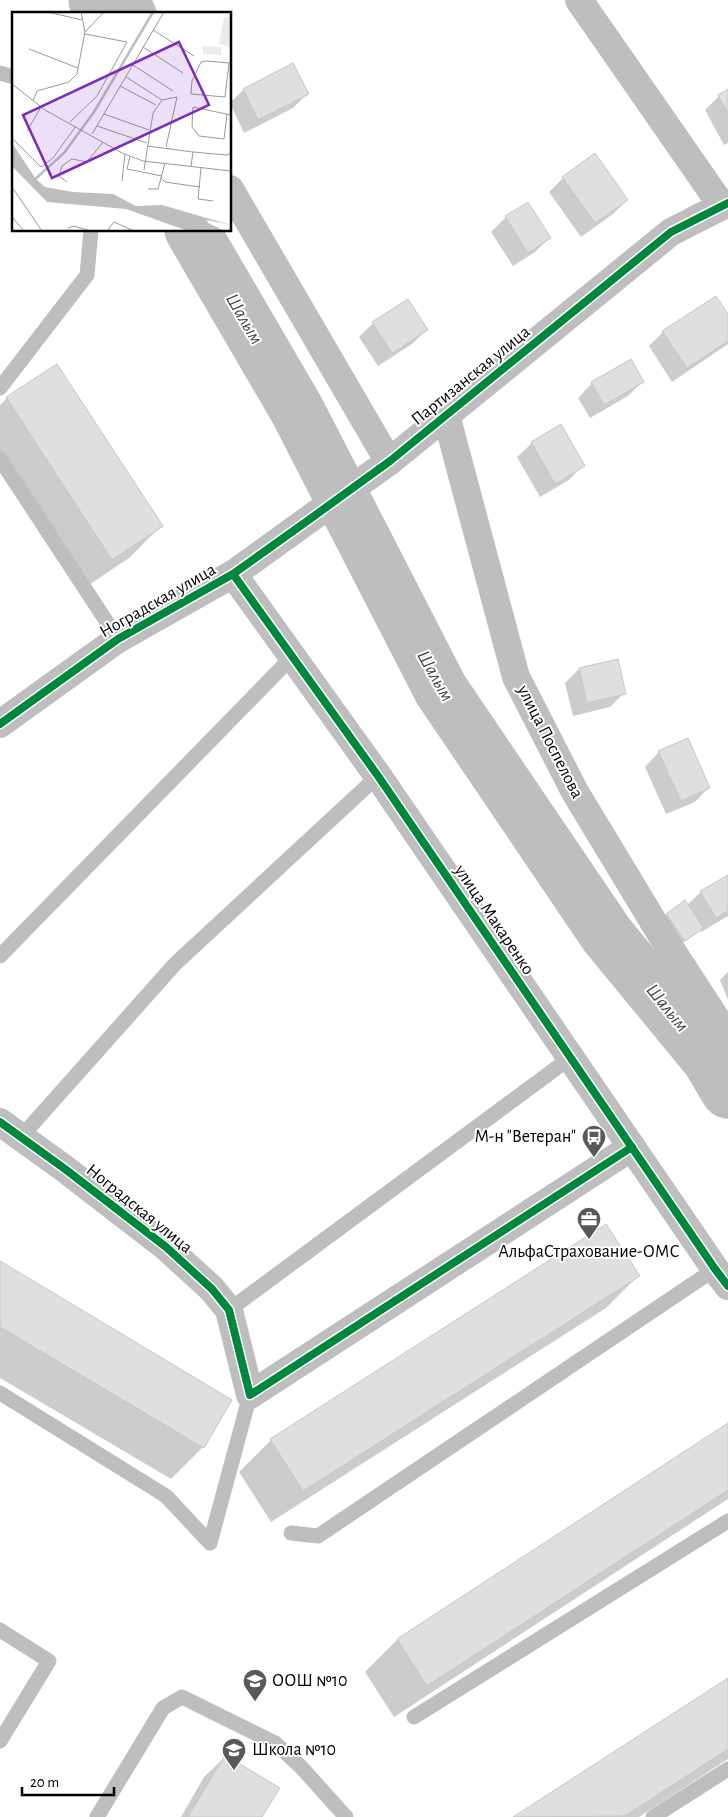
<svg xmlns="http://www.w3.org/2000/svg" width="728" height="1817" viewBox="0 0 728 1817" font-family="'Alegreya Sans',sans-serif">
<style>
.shadow{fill:#0003}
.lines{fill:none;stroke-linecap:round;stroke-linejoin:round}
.river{stroke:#bebebe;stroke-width:55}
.building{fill:#dfdfdf;stroke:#c6c6c6}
.service{stroke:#bebebe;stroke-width:15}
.minor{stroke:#bebebe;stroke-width:28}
.tertiary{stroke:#bebebe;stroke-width:28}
.cycleway-casing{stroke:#fff;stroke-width:11}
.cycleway{stroke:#00873e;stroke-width:8}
.labels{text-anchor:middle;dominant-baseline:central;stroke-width:4;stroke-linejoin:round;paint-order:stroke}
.street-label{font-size:18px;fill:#000;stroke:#fff}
.poi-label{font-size:18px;fill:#000;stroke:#fff;text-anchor:start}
.water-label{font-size:19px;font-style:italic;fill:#434343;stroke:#fff}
.inset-river{fill:none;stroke:#bebebe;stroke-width:2.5}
.inset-road{fill:none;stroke:#999;stroke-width:1}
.view{fill:#7b2cbf;fill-opacity:0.15;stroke:#7b2cbf;stroke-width:2.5}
.inset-edge{fill:none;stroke:#000;stroke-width:2.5}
</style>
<rect width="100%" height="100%" fill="#fff"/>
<path class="shadow" d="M292,65L307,94L293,108L244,133L230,103L243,90Z
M728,91V143L724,145L705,110L719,96Z
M563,178L627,200L613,214L581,237L549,192Z
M528,204L549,238L535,252L513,266L491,232L506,217Z
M728,316V344L672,382L649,346L663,332Z
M373,323L426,330L412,344L378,366L359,337Z
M642,382L628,396L590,418L578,398L592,383Z
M7,398L161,526L129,558L80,591L0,468V405Z
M532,443L583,465L569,480L540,497L517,457Z
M579,669L624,693L610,707L573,716L565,683Z
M659,752L709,787L695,802L666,814L645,767Z
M728,876V916L701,932L700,930L677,947L660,922L667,915L687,905L701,892Z
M728,972V1000L720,980Z
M606,1226L638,1276L606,1308L271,1522L239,1472L271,1440Z
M0,1263L231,1400L203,1447L171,1479L0,1378Z
M728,1424V1499L394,1717L365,1672L397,1640Z
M728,1680V1759L639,1817H516Z
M225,1757L261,1817H181L204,1777Z"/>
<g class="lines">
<path class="river" d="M96,0L99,14
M192,230L297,410L441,690L607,935L709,1059L728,1091"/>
</g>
<path class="building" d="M293,63L309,94L258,120L243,89Z
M728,89V113L718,95Z
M595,153L628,200L595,223L562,177Z
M528,202L551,238L528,253L505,216Z
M716,296L728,314V341L687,368L662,331Z
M408,299L428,330L392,353L372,322Z
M631,359L644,382L604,405L591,382Z
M57,364L163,526L112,560L6,397Z
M561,424L585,466L555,484L531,442Z
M618,659L626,694L587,703L579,668Z
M688,738L710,788L681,801L658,751Z
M728,875V911L716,918L700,891Z
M685,900L704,928L685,941L666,914Z
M606,1224L640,1276L303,1491L270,1439Z
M0,1261L232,1400L204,1448L0,1327Z
M728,1423V1490L427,1686L397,1639Z
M728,1678V1749L625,1816L513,1817Z
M225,1755L280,1788L262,1817H188Z"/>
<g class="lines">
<path class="service" d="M0,73L14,77
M0,388L87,275L91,230
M0,459L118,639
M0,956L293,656
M21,1137L175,964L378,776
M229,1310L570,1058
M0,1393L166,1496L210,1543L250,1395
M291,1533L318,1536L715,1269
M0,1630L49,1661L0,1741
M414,1717L728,1521
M97,1817L163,1708L182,1697L275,1743L302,1768L346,1817
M653,1817L728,1769"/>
<path class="minor" d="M137,0L143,14
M579,0L722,206
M230,189L389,462
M446,415L516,677L575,792L659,931L728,1037
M233,574L390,461L671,232L728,203
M0,1122L65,1169L166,1247L212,1289L229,1310L250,1395L632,1147"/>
<path class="tertiary" d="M0,724L118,639L233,574L378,776L715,1269L728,1286"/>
<defs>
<path id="cycleway" d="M233,574L378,776L715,1269L728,1286
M0,724L118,639L233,574L310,519L390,461L671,232L728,203
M0,1122L65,1169L166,1247L212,1289L229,1310L250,1395L632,1147"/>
</defs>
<use href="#cycleway" class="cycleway-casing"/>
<use href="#cycleway" class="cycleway"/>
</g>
<defs>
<symbol id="bus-pin" viewBox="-11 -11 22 30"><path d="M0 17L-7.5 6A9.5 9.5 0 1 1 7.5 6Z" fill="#595959" stroke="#fff"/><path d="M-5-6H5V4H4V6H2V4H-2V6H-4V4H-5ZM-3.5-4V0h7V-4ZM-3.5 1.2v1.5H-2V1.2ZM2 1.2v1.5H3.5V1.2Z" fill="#fff"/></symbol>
<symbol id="office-pin" viewBox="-11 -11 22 30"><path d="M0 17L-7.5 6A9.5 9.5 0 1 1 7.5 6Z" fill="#595959" stroke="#fff"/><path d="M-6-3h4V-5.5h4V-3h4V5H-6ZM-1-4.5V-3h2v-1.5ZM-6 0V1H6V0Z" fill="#fff"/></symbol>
<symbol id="school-pin" viewBox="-11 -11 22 30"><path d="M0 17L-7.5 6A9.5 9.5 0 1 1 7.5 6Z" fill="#595959" stroke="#fff"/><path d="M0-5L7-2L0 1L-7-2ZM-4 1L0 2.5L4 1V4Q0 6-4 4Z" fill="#fff"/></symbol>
</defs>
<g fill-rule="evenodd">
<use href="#bus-pin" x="580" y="1123" width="28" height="38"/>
<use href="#office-pin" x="575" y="1205" width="28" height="38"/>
<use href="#school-pin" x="241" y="1667" width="28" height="38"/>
<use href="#school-pin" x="220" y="1736" width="28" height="38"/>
</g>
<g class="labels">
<g class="street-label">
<text transform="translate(471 376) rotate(-39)">Партизанская улица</text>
<text transform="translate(158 601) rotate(-30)">Ноградская улица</text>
<text transform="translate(550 742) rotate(63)">улица Поспелова</text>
<text transform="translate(494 920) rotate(56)">улица Макаренко</text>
<text transform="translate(139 1209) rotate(39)">Ноградская улица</text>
</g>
<g class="poi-label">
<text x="576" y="1137" text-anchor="end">М-н "Ветеран"</text>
<text x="589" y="1252" text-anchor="middle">АльфаСтрахование-ОМС</text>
<text x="272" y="1681">ООШ №10</text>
<text x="252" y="1750">Школа №10</text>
</g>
<g class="water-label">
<text transform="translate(244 319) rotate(60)">Шалым</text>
<text transform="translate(435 676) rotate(61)">Шалым</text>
<text transform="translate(667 1008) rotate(51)">Шалым</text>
</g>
</g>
<g transform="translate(12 12)">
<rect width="219" height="219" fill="#fff"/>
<path d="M212,5H219L218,35L207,32ZM191,34L209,35V43L191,42Z" fill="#ebebeb"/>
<path d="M0,131L24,167L33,175L61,180L101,182L124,194L150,193L219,213L195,208L196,211L213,219H176L114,197L35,190L0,154Z" fill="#bebebe"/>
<path class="inset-river" d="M20,170L52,141L82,100L141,0"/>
<path class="inset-road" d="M36,0L70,8M141,18L182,44M73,20L92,0M131,35L171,61M17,37L66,56M217,51L213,85L179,82L180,69L189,50L194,49L217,51L219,52M121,53L161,79M114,65L150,88L165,85L154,135M0,72L33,98L110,141L131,149L219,159M108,74L144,93M21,89L25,79L57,70L65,62L73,20L69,0M92,102L137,118M215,102L212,127L187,124L180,115L181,95L219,103M58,110L85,84L115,30L73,22M85,114L135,131M15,119L29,95M80,122L152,0M0,126L29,155L41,146L64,114M135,134L181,140M118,144L115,157L150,164M179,154L181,140L215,143L219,141M189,156L186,187L201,189M132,158L141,101L150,88M149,166L153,170L188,175M110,169L113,142M55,170L47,164L50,154L60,147L75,150L91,130M0,175L30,219M136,177H146L153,151M0,205L12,219M56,216L62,214L78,219M95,219L102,210L122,219"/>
<path class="view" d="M167,30L197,93L40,166L11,103Z"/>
<rect width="219" height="219" class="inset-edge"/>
</g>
<path d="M22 1787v8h92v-8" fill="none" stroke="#000000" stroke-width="2.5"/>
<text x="30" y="1787" font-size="15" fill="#000000" stroke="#ffffff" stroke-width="4" paint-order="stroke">20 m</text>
</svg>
